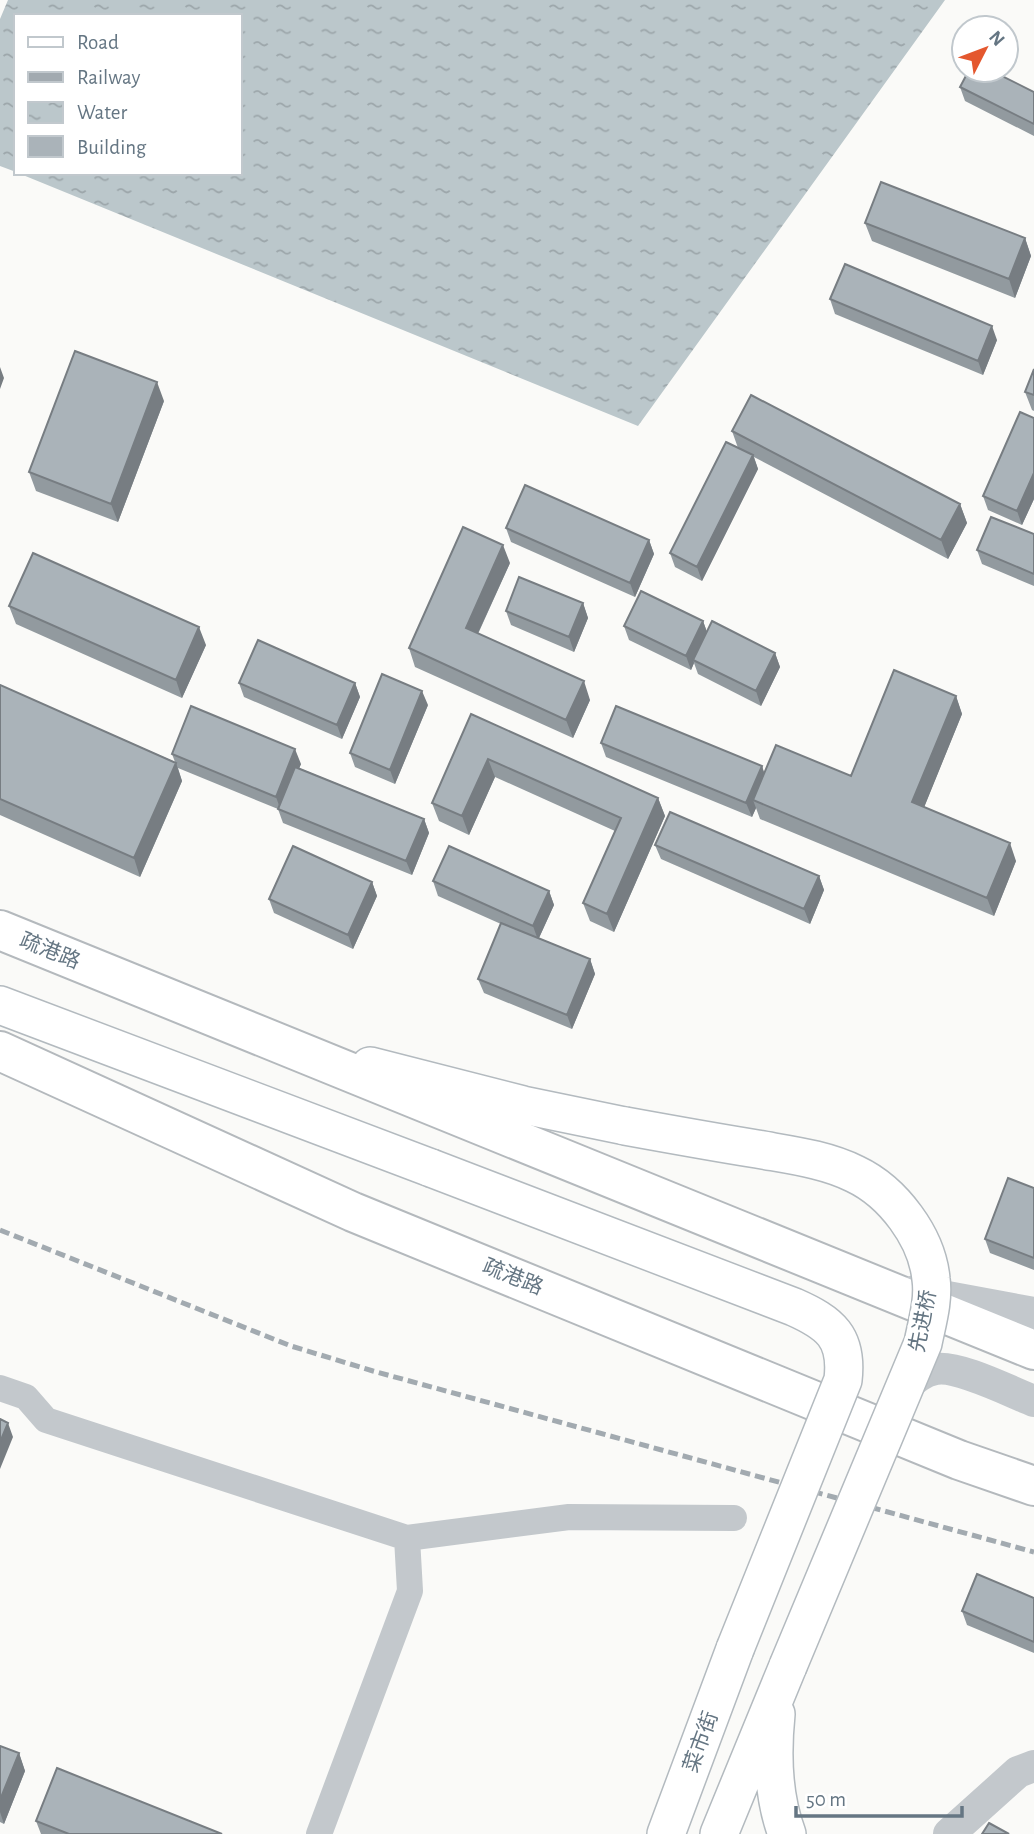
<svg xmlns="http://www.w3.org/2000/svg" width="1034" height="1834" viewBox="0 0 1034 1834" font-family="'Alegreya Sans','Noto Sans SC',sans-serif">
<style>
.water{fill:url(#water-ripples)}
.lines{fill:none;stroke-linecap:round;stroke-linejoin:round}
.secondary-casing{stroke:#b3babf;stroke-width:40}
.trunk-casing{stroke:#b4b9bd;stroke-width:42}
.minor{stroke:#c3c8cc;stroke-width:26}
.tertiary{stroke:#c3c8cc;stroke-width:32}
.secondary{stroke:#fff;stroke-width:37}
.trunk{stroke:#fff;stroke-width:38}
.rail{stroke:#a2aab0;stroke-width:5;stroke-dasharray:10 5;stroke-linecap:butt}
.secondary-bridge-casing{stroke:#b3babf;stroke-width:40;stroke-linecap:butt}
.secondary-bridge{stroke:#fff;stroke-width:37}
.wall{fill:#929a9f}
.shaded-wall{fill:#777d82}
.building{fill:#aab3b9;stroke:#777d82;stroke-width:2}
.labels{text-anchor:middle;dominant-baseline:central;stroke-width:7;stroke-linejoin:round;paint-order:stroke}
.street-label{font-size:21px;fill:#657683;stroke:#fff}
</style>
<defs>
<pattern id="water-ripples" width="26" height="14" patternUnits="userSpaceOnUse" patternTransform="scale(1.75)"><rect width="26" height="14" fill="#bbc7cb"/><path d="M2 4q2-2 4 0t4 0M15 11q2-2 4 0t4 0" fill="none" stroke="#9ca6aa"/></pattern>
</defs>
<rect width="100%" height="100%" fill="#fafaf8"/>
<path class="water" d="M8,0H945L638,426L18,173H240V16H16V172L0,166V19Z"/>
<g class="lines">
<defs>
<path id="secondary" d="M0,1005L431,1168
M370,1066L523,1105L625,1126
M776,1714C772,1753 773,1797 787,1834
M666,1834L735,1649
M719,1834L788,1666"/>
<path id="trunk" d="M0,930L1034,1350
M0,1051L353,1212L959,1460L1034,1486"/>
</defs>
<use href="#secondary" class="secondary-casing"/>
<use href="#trunk" class="trunk-casing"/>
<path class="minor" d="M0,1388L26,1397L46,1420L407,1538L569,1517L734,1518
M319,1834L410,1591L407,1538"/>
<path class="tertiary" d="M915,1291L1034,1313
M904,1388C913,1380 923,1371 936,1369C958,1365 1011,1392 1034,1401
M949,1834L1018,1772L1034,1766"/>
<use href="#secondary" class="secondary"/>
<use href="#trunk" class="trunk"/>
<path class="rail" d="M0,1230L291,1346L373,1371L1034,1552"/>
<defs>
<path id="secondary-bridge" d="M625,1126C669,1134 713,1142 757,1149C790,1155 825,1159 855,1174C893,1192 927,1237 931,1279C934,1300 927,1323 923,1343L788,1666
M431,1168L794,1307C830,1323 848,1337 843,1380L735,1649"/>
</defs>
<use href="#secondary-bridge" class="secondary-bridge-casing"/>
<use href="#secondary-bridge" class="secondary-bridge"/>
</g>
<path class="wall" d="M960,87L1034,92V136L965,101Z
M865,223L1025,238L1031,256L1015,298L872,241Z
M830,299L997,340L983,375L835,314Z
M1034,369V411L1032,410L1025,392Z
M164,401L118,522L36,491L29,472Z
M1034,418V499L1022,525L988,510L983,496Z
M732,431L960,504L967,523L948,559L754,457L758,469L702,581L675,567L670,553L738,448Z
M506,528L649,540L654,554L635,597L511,542Z
M1034,534V586L982,564L977,550Z
M510,563L478,634L590,700L573,738L415,667L409,648Z
M583,603L588,618L574,652L511,625L506,611Z
M9,606L206,645L182,698L16,624Z
M703,621L707,632L775,653L780,667L761,706L698,674L694,663L691,670L629,640L624,626Z
M239,683H355L360,697L342,739L244,697Z
M0,685L175,762L172,754L301,764L299,768L424,819L429,833L412,875L283,823L278,809L178,768L182,781L140,877L0,815Z
M956,696L962,714L924,807L1016,861L994,916L760,819L756,808L752,817L606,757L601,743L762,766L764,774L851,776Z
M428,705L395,784L355,767L350,753Z
M471,714L658,798L665,816L614,932L590,921L583,903L615,831L495,777L469,835L439,821L432,803Z
M655,845L819,876L824,890L810,924L661,859Z
M433,881L549,891L554,905L539,938L590,959L595,974L572,1029L484,993L478,979L501,924L438,896Z
M372,882L377,896L353,949L274,913L269,899Z
M1034,1188V1270L990,1253L985,1239Z
M1034,1598V1653L967,1625L962,1611Z
M0,1746L19,1753L25,1771L4,1824L0,1822Z
M36,1821L222,1834H41Z"/>
<path class="shaded-wall" d="M1025,238L1031,256L1015,298L1009,279Z
M992,326L997,340L983,375L978,361Z
M0,367L4,378L0,389Z
M157,382L164,401L118,522L111,504Z
M753,455L758,469L702,581L697,567Z
M1034,473V499L1022,525L1017,511Z
M960,504L967,523L948,559L941,540Z
M649,540L654,554L635,597L630,583Z
M503,545L510,563L472,646L466,628Z
M583,603L588,618L574,652L569,637Z
M703,621L708,635L693,660L694,663L691,670L686,656Z
M199,627L206,645L182,698L176,680Z
M775,653L780,667L761,706L756,691Z
M584,681L590,700L573,738L566,720Z
M355,683L360,697L342,739L337,725Z
M422,691L428,705L395,784L390,770Z
M956,696L962,714L919,820L912,802Z
M295,749L301,764L281,811L276,797Z
M488,759L495,777L469,835L462,816Z
M176,763L182,781L140,877L134,858Z
M762,766L767,781L753,800L756,808L752,817L746,803Z
M658,798L665,816L614,932L607,914Z
M424,819L429,833L412,875L406,861Z
M1010,843L1016,861L994,916L987,898Z
M819,876L824,890L810,924L804,909Z
M372,882L377,896L353,949L348,935Z
M549,891L554,905L538,940L533,926Z
M590,959L595,974L572,1029L567,1015Z
M8,1423L13,1437L0,1469V1442Z
M19,1753L25,1771L4,1824L0,1812V1800Z"/>
<path class="building" d="M969,70H990L1034,92V124L960,87Z
M881,182L1025,238L1009,279L865,223Z
M845,264L992,326L978,361L830,299Z
M75,351L157,382L111,504L29,472Z
M1034,369V395L1025,392Z
M751,395L960,504L941,540L732,431Z
M1020,412L1034,418V473L1017,511L983,496Z
M726,442L753,455L697,567L670,553Z
M525,485L649,540L630,583L506,528Z
M991,517L1034,534V574L977,550Z
M463,527L503,545L466,628L584,681L566,720L409,648Z
M33,553L199,627L176,680L9,606Z
M519,577L583,603L569,637L506,611Z
M641,591L703,621L686,656L624,626Z
M712,621L775,653L756,691L693,660Z
M258,640L355,683L337,725L239,683Z
M894,670L956,696L912,802L1010,843L987,898L753,800L776,745L851,776Z
M382,674L422,691L390,770L350,753Z
M0,685L176,763L134,858L0,799Z
M191,706L295,749L276,797L172,754Z
M616,706L762,766L746,803L601,743Z
M471,714L658,798L607,914L583,903L621,818L488,759L462,816L432,803Z
M295,767L424,819L406,861L278,809Z
M670,812L819,876L804,909L655,845Z
M293,846L372,882L348,935L269,899Z
M449,846L549,891L533,926L433,881Z
M501,923L590,959L567,1015L478,979Z
M1008,1178L1034,1188V1258L985,1239Z
M0,1419L8,1423L0,1442Z
M977,1574L1034,1598V1642L962,1611Z
M0,1746L19,1753L0,1800Z
M57,1768L222,1834H69L36,1821Z
M989,1823L1009,1834H982Z"/>
<g class="labels">
<g class="street-label">
<text transform="translate(50 951) rotate(22)">疏港路</text>
<text transform="translate(513 1277) rotate(22)">疏港路</text>
<text transform="translate(923 1321) rotate(-79)">先进桥</text>
<text transform="translate(701 1742) rotate(-70)">菜市街</text>
</g>
</g>
<rect x="14" y="14" width="228" height="161" fill="#ffffff" stroke="#c1c8cd" stroke-width="2"/>
<rect x="28" y="37" width="35" height="10" fill="#ffffff" stroke="#c1c8cd" stroke-width="2"/>
<text x="77" y="49" font-size="21" fill="#657683">Road</text>
<rect x="28" y="72" width="35" height="10" fill="#a2aab0" stroke="#c1c8cd" stroke-width="2"/>
<text x="77" y="84" font-size="21" fill="#657683">Railway</text>
<rect x="28" y="102" width="35" height="21" fill="url(#water-ripples)" stroke="#c1c8cd" stroke-width="2"/>
<text x="77" y="119" font-size="21" fill="#657683">Water</text>
<rect x="28" y="136" width="35" height="21" fill="#aab3b9" stroke="#c1c8cd" stroke-width="2"/>
<text x="77" y="154" font-size="21" fill="#657683">Building</text>
<g transform="translate(985 49) rotate(48)"><circle r="33" fill="#ffffff" stroke="#c1c8cd" stroke-width="2"/>
<path d="M0-5L12 26L0 18L-12 26Z" fill="#e4572e"/>
<text y="-10" font-size="19" font-weight="bold" text-anchor="middle" fill="#657683">N</text>
</g>
<path d="M796 1806v10h166v-10" fill="none" stroke="#657683" stroke-width="3.5"/>
<text x="806" y="1806" font-size="21" fill="#657683" stroke="#ffffff" stroke-width="5" paint-order="stroke">50 m</text>
</svg>
